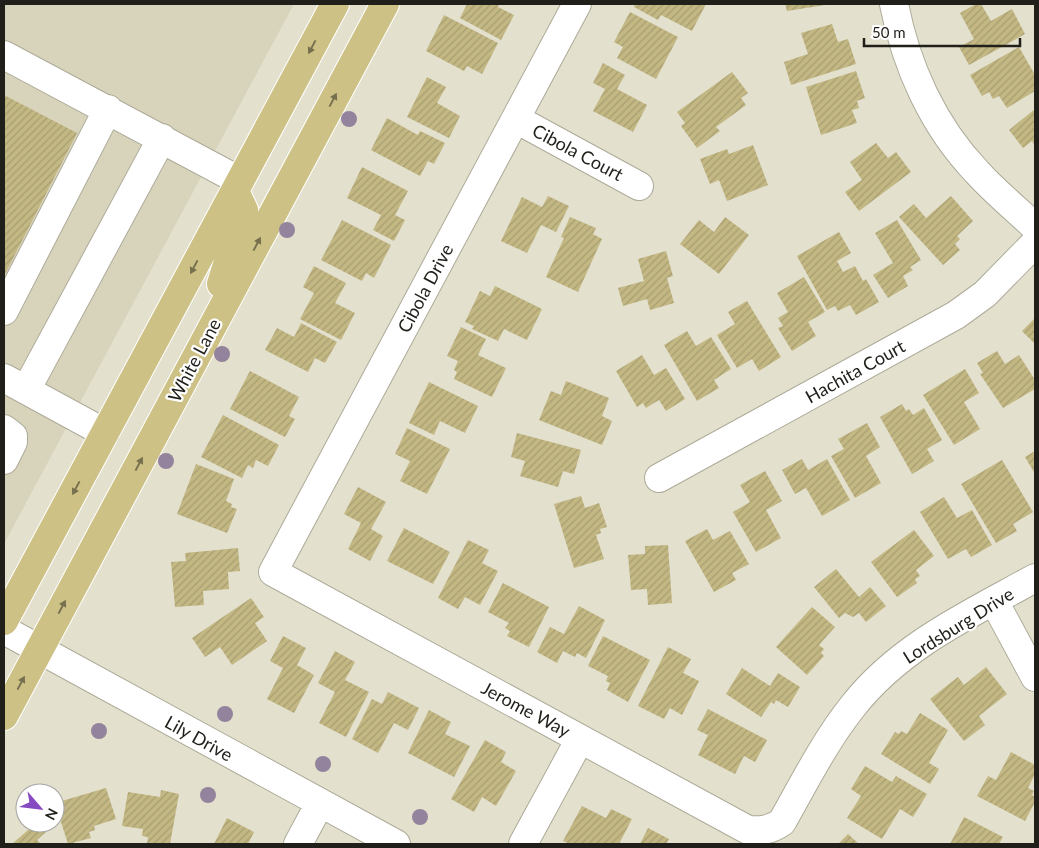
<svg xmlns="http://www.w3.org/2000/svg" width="1039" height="848" viewBox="0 0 1039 848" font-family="Lato,sans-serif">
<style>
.built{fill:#d8d3bb}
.building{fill:url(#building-hatch)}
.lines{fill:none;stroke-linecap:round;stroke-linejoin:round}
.minor-casing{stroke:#adaa98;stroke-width:30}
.major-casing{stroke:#fff;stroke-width:30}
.minor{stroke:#fff;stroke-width:28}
.major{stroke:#cdc185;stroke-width:28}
.tree{fill:#94839c}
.oneway{fill:#76704f}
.labels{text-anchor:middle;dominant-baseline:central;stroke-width:4.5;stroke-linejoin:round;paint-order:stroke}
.street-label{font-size:18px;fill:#201f19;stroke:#fff}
</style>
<defs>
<pattern id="building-hatch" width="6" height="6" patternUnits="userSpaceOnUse" patternTransform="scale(1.25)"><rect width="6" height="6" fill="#c3b883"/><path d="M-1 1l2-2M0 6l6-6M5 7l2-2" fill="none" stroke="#a79e71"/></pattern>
</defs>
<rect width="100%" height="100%" fill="#e3e0ce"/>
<path class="built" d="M4,4H294L4,544Z"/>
<path class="building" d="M467,4H499L498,7L514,15L501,40L460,18Z
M635,4H706L692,31L661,15L658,20L634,7Z
M785,4H825V5L787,11Z
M976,4H981L991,21L1012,9L1025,34L969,65L959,47L974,39L960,13Z
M630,12L678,37L656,79L617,58L623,47L614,42Z
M444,15L498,43L482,74L467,66L464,71L426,51Z
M832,24L838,42L848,39L856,64L791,85L784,62L808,54L801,33Z
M1019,47L1035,75V91L1007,108L999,96L993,99L989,92L982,96L970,75Z
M603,63L625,75L617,89L647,105L633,132L593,111L605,89L593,83Z
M856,71L865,98L857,101L859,108L852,110L857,123L821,135L806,87Z
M732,72L748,93L741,98L746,105L716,127L720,131L697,148L681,126L685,123L677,112Z
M427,77L446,87L437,103L460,116L449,138L407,117Z
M4,95L77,133L4,276Z
M1035,109V146L1032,141L1023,148L1009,130Z
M387,118L418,135L420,131L445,143L434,164L428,161L420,176L371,150Z
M876,143L888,158L896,152L911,172L859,211L845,192L862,180L850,162Z
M753,145L768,185L727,201L719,180L710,184L700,159L727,149L729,154Z
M362,167L408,191L395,215L405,220L394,241L373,230L381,215L347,198Z
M548,196L569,206L556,232L541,225L527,253L501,241L522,197L542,207Z
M951,196L973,221L957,236L960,239L955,244L960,250L943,265L899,217L914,204L926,218Z
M570,217L596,228L593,234L602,239L578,292L546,277L564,238L561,237Z
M725,217L749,235L719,274L680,244L699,220L714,232Z
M342,220L391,245L374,278L366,273L362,281L321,260Z
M897,220L921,260L910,267L913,270L903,276L908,286L888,298L873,275L893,263L875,233Z
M839,232L851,253L837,261L843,272L855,266L863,281L866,279L879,302L856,315L850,305L838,311L835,306L827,310L797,256Z
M666,251L673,276L667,278L674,303L650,310L647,299L623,306L618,288L644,281L638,259Z
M314,266L346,283L335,303L355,313L341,340L300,319L314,293L303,287Z
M804,277L825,312L808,322L816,336L792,351L778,328L783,326L778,318L788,312L777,293Z
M495,286L542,309L527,340L504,329L498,341L472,329L474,326L465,322L480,291L490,296Z
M747,301L781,357L759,371L752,359L737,368L717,335L735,324L728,312Z
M1035,318V344L1022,331Z
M301,323L337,342L325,363L315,358L308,372L265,350L277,328L294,337Z
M461,327L486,339L478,355L506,368L492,397L454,379L457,372L454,370L458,361L447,356Z
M687,331L696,346L711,337L731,369L714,380L719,388L697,401L664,345Z
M997,351L1005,364L1019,355L1035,380V389L1003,408L980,374L983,373L977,363Z
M642,355L654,375L666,368L685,399L666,411L659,400L646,408L643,403L637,407L616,371Z
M965,369L979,393L964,402L980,429L954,445L923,395Z
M250,371L299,397L289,416L295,419L285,437L230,409Z
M566,381L609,398L602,416L612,421L602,445L539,420L551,391L561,395Z
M429,382L478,406L465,433L440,421L434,435L409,423Z
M902,404L906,411L909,409L913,415L924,408L942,440L927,449L934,461L912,474L880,417Z
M223,415L279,445L268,466L256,460L253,468L248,465L242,478L201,457Z
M867,423L880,447L866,456L881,483L855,498L831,456L844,449L838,439Z
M407,428L450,449L427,494L400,481L410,461L395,454Z
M517,433L581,450L574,474L563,471L558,487L520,476L525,461L511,457Z
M1035,451V474L1025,457Z
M802,459L808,470L827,459L850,500L822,516L806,488L795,494L782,470Z
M1002,460L1033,512L1013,524L1017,531L996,543L961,484Z
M196,464L234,479L226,501L232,504L231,507L237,509L227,533L177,514Z
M765,471L782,501L766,510L781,538L756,552L733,512L750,502L740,485Z
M358,487L386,502L371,529L383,536L370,561L348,549L361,523L344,514Z
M581,496L585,508L599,503L607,527L600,529L601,533L596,535L604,559L574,568L554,504Z
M944,497L957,518L972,510L992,545L971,557L966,549L948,559L920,512Z
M404,528L450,552L433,584L387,561Z
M707,529L713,540L730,531L749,564L732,573L736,580L714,592L685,541Z
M914,530L934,556L916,570L920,576L915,579L917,583L897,597L871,562Z
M468,540L489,550L482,563L498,571L480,605L465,597L458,609L438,598Z
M668,545L672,603L648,605L647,589L631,590L628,555L645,554V546Z
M238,548L240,571L228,572L229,589L203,591L204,605L175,607L171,562L186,561L185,553Z
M836,569L859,597L870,587L886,606L866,622L859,613L853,617L845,613L839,618L814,587Z
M503,583L549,607L529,647L507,636L510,631L505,628L509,623L488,612Z
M251,598L264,617L255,623L267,641L232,665L220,647L205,657L192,638Z
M579,606L605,620L586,658L577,653L575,657L563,651L557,663L537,652L550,627L564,634Z
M812,607L835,627L819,645L824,649L821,653L824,656L807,675L776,647Z
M283,636L306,648L297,665L314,675L294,713L267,699L283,668L270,661Z
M603,636L650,660L628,702L607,690L610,683L606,681L608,676L588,666Z
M668,647L691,659L683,673L699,681L682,715L670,708L664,719L638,706Z
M335,651L355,662L345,680L369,692L346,737L319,723L335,692L318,683Z
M986,667L1007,694L979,716L985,725L964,741L930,699L958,677L964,685Z
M742,668L770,686L778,673L800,687L788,707L776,700L774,704L771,702L761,717L726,694Z
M388,692L419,708L408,730L394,723L378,753L352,739L372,699L382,704Z
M708,709L767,740L755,762L744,756L735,774L698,755L708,735L697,730Z
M429,710L451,722L445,734L470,746L454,777L408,753Z
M920,713L948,730L929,763L939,769L930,784L881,754L895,732L899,734L901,731L907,734Z
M485,740L506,752L501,762L516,771L496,806L482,797L474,812L451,799Z
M1011,752L1035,765V774L1028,788L1034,791L1032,795L1035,797V802L1025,821L977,796L988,776L996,780Z
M865,766L892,782L896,776L927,794L913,817L900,809L882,839L847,818L861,796L851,789Z
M106,788L116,819L94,826L95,830L89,832L91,838L68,844L55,803Z
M161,790L179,794L170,844L147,843L148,837L142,836L143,829L122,826L128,792L160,797Z
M582,806L606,818L611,809L632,819L619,844H570L563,841Z
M964,817L1003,837L999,844H950Z
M227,818L254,832L248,844H214Z
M36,823L46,832L37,840L41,844H12Z
M648,828L669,839L666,844H640Z
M848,834L859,844H838Z"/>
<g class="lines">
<defs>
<path id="minor" d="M577,4L273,572L748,830C762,831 770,830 782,822C804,783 825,741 853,706C900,646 970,614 1035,578
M894,4C906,66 933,126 977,172C995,192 1016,209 1035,227
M4,55L240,181
M516,119L639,186
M4,311L108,109
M4,378L26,390L162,138
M26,390L105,433
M4,429L13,436V442L4,460
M659,478L956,315L985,294L1035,243
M994,601L1035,677
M4,630L396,844
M298,844L320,803
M523,844L580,739"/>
<path id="major" d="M221,284L244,210L235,191
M4,621L335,4
M4,716L385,4"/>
</defs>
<use href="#minor" class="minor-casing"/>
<use href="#major" class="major-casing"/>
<use href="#minor" class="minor"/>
<use href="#major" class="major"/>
</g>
<g class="tree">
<circle cx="349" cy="119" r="8"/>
<circle cx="287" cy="230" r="8"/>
<circle cx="222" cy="354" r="8"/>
<circle cx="166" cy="461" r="8"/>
<circle cx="225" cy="714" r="8"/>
<circle cx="99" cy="731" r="8"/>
<circle cx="323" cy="764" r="8"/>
<circle cx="208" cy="795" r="8"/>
<circle cx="420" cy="817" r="8"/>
</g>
<defs><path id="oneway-solid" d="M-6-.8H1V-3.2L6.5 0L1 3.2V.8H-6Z" transform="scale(1.25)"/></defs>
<g class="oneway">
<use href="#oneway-solid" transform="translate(312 47) rotate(118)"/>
<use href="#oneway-solid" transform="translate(333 100) rotate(-62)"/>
<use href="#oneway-solid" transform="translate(257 244) rotate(-62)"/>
<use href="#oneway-solid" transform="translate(194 267) rotate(118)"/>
<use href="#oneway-solid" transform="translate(139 464) rotate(-62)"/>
<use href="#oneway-solid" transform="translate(76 488) rotate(118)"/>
<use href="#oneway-solid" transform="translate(62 607) rotate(-62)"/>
<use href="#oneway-solid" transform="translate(21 683) rotate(-62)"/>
</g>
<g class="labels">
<g class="street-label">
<text transform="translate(578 152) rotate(28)">Cibola Court</text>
<text transform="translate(425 288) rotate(-62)">Cibola Drive</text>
<text transform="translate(194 360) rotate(-62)">White Lane</text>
<text transform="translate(855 371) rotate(-29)">Hachita Court</text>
<text transform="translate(958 625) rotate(-32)">Lordsburg Drive</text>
<text transform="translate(526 709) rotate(28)">Jerome Way</text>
<text transform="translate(199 738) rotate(29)">Lily Drive</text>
</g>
</g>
<rect width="1039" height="848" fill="none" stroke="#201f19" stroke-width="10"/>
<g transform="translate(40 808) rotate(118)"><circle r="24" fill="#ffffff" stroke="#a6a5a3"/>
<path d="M0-4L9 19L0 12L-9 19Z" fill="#874bc1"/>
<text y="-8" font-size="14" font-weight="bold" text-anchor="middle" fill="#201f19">N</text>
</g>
<path d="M864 38v8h156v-8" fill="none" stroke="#201f19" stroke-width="2.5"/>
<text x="872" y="38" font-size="15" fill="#201f19" stroke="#ffffff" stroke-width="4" paint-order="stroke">50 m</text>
</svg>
